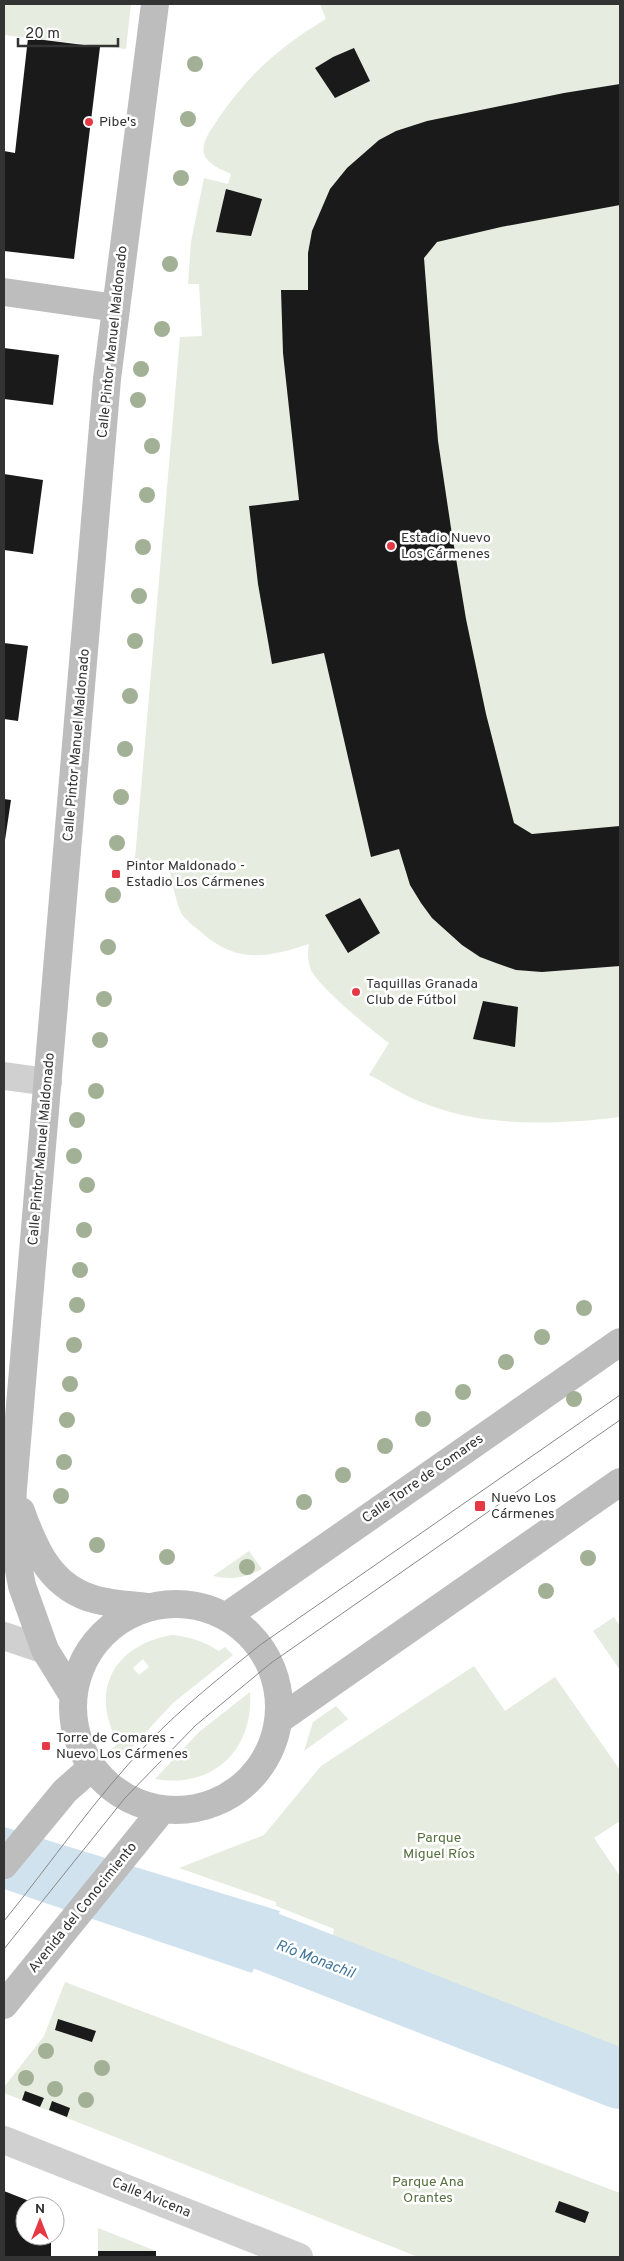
<svg xmlns="http://www.w3.org/2000/svg" width="624" height="2261" viewBox="0 0 624 2261" font-family="Overpass,sans-serif">
<style>
.green{fill:#e6ecdf;fill-rule:evenodd}
.water{fill:#cfe2ee}
.lines{fill:none;stroke-linecap:round;stroke-linejoin:round}
.river{stroke:#cfe2ee;stroke-width:60}
.building{fill:#1a1a1a}
.tertiary{stroke:#d0d0d0;stroke-width:28}
.secondary{stroke:#bdbdbd;stroke-width:28}
.tram{stroke:#888;stroke-width:1}
.tree{fill:#a2b095}
.poi-dot{fill:#e63946;stroke:#fff;stroke-width:2}
.labels{text-anchor:middle;dominant-baseline:central;stroke-width:5;stroke-linejoin:round;paint-order:stroke}
.poi-label{font-size:14px;fill:#333;stroke:#fff;text-anchor:start}
.street-label{font-size:14px;fill:#333;stroke:#fff}
.park-label{font-size:14px;fill:#56703f;stroke:#fff}
.water-label{font-size:15px;font-style:italic;fill:#3f7597;stroke:#fff}
</style>
<rect width="100%" height="100%" fill="#fff"/>
<path class="green" d="M4,4H131L126,49L4,35Z
M320,4H620V1117C554,1125 479,1128 416,1100C400,1093 385,1083 369,1075L389,1043C372,1031 319,987 311,970C308,961 307,953 309,944C266,958 237,964 201,932C195,927 188,922 183,916C177,908 170,872 167,860L134,870L180,337L202,336L199,284H188L191,242L204,178L228,184L231,174C221,169 208,165 204,154C201,141 212,129 218,119C250,73 278,48 326,19Z
M249,1551L262,1569C245,1578 232,1580 213,1576Z
M614,1617L620,1626V1670L593,1631Z
M172,1635C190,1637 203,1641 219,1651L225,1647L233,1655L173,1703L120,1760L111,1750L118,1743C89,1690 114,1645 172,1635ZM143,1659L149,1667L139,1675L133,1668Z
M474,1666L505,1711L555,1677L620,1770V1821L594,1838L620,1876V2061L331,1944L334,1929L276,1906V1902L179,1868L264,1835L321,1766Z
M250,1692C254,1750 213,1789 155,1779L199,1732Z
M336,1706L348,1719L304,1751L313,1722Z
M65,1982L620,2193V2257H418L4,2093V2087L44,2036Z
M98,2228L156,2251H98Z"/>
<path class="water" d="M4,1827L280,1911L252,1973L4,1889Z"/>
<g class="lines">
<path class="river" d="M189,1917L266,1941L620,2079"/>
</g>
<path class="building" d="M28,38L100,47L74,259L4,251V151L15,153Z
M354,48L370,81L335,98L315,68L333,57Z
M620,84V205L501,227L437,242L424,258L438,441L451,528L466,619L486,714L514,823L532,834L620,826V966L542,972L516,970L496,963L480,957L462,945L432,918L421,903L410,885L399,849L371,857L324,653L272,664L258,584L249,506L299,500L283,353L281,290H308V253L312,231L330,189L347,168L379,140L396,131L427,121L564,93Z
M226,189L262,199L251,236L216,232Z
M4,348L59,355L53,405L4,399Z
M4,474L43,480L33,554L4,550Z
M4,643L28,646L18,721L4,719Z
M4,799L11,800L5,840H4Z
M360,898L380,933L348,953L325,915Z
M483,1001L518,1007L515,1047L473,1039Z
M58,2019L96,2031L92,2042L55,2030Z
M25,2091L44,2098L40,2107L22,2100Z
M52,2101L70,2108L67,2117L49,2110Z
M4,2191L42,2206H25V2236H51V2257H4Z
M559,2201L589,2212L585,2223L555,2212Z
M98,2251H156V2257H98Z"/>
<g class="lines">
<path class="tertiary" d="M4,1076L48,1082
M4,1636L45,1650
M4,2140L299,2257"/>
<path class="secondary" d="M4,292L116,308
M21,1511C35,1551 52,1589 97,1600C113,1604 131,1605 147,1607
M73 1707a103 103 0 1 1 206 0a103 103 0 1 1-206 0Z
M227,1616L620,1342
M72,1694L45,1650L22,1586L11,1527L13,1488L107,379L155,4
M280,1719L620,1482
M4,1865L65,1791L91,1768
M4,2005L162,1810"/>
<path class="tram" d="M4,1921C52,1862 95,1798 148,1743C182,1707 222,1676 260,1645L620,1395
M4,1949L125,1798L196,1725L271,1663L620,1420"/>
</g>
<g class="tree">
<circle cx="195" cy="64" r="8"/>
<circle cx="188" cy="119" r="8"/>
<circle cx="181" cy="178" r="8"/>
<circle cx="170" cy="264" r="8"/>
<circle cx="162" cy="329" r="8"/>
<circle cx="141" cy="369" r="8"/>
<circle cx="138" cy="400" r="8"/>
<circle cx="152" cy="446" r="8"/>
<circle cx="147" cy="495" r="8"/>
<circle cx="143" cy="547" r="8"/>
<circle cx="139" cy="596" r="8"/>
<circle cx="135" cy="641" r="8"/>
<circle cx="130" cy="696" r="8"/>
<circle cx="125" cy="749" r="8"/>
<circle cx="121" cy="797" r="8"/>
<circle cx="117" cy="843" r="8"/>
<circle cx="113" cy="895" r="8"/>
<circle cx="108" cy="947" r="8"/>
<circle cx="104" cy="999" r="8"/>
<circle cx="100" cy="1040" r="8"/>
<circle cx="96" cy="1091" r="8"/>
<circle cx="77" cy="1120" r="8"/>
<circle cx="74" cy="1156" r="8"/>
<circle cx="87" cy="1185" r="8"/>
<circle cx="84" cy="1230" r="8"/>
<circle cx="80" cy="1270" r="8"/>
<circle cx="77" cy="1305" r="8"/>
<circle cx="584" cy="1308" r="8"/>
<circle cx="542" cy="1337" r="8"/>
<circle cx="74" cy="1345" r="8"/>
<circle cx="506" cy="1362" r="8"/>
<circle cx="70" cy="1384" r="8"/>
<circle cx="463" cy="1392" r="8"/>
<circle cx="574" cy="1399" r="8"/>
<circle cx="423" cy="1419" r="8"/>
<circle cx="67" cy="1420" r="8"/>
<circle cx="385" cy="1446" r="8"/>
<circle cx="64" cy="1462" r="8"/>
<circle cx="343" cy="1475" r="8"/>
<circle cx="61" cy="1496" r="8"/>
<circle cx="304" cy="1502" r="8"/>
<circle cx="97" cy="1545" r="8"/>
<circle cx="167" cy="1557" r="8"/>
<circle cx="588" cy="1558" r="8"/>
<circle cx="247" cy="1567" r="8"/>
<circle cx="546" cy="1591" r="8"/>
<circle cx="46" cy="2051" r="8"/>
<circle cx="102" cy="2068" r="8"/>
<circle cx="26" cy="2078" r="8"/>
<circle cx="55" cy="2089" r="8"/>
<circle cx="86" cy="2100" r="8"/>
</g>
<g class="poi-dot">
<circle cx="89" cy="122" r="5"/>
<circle cx="391" cy="546" r="5"/>
<rect x="111" y="869" width="10" height="10" rx="2.5"/>
<circle cx="356" cy="992" r="5"/>
<rect x="474" y="1500" width="12" height="12" rx="2.5"/>
<rect x="41" y="1741" width="10" height="10" rx="2.5"/>
</g>
<g class="labels">
<g class="poi-label">
<text x="99" y="122">Pibe's</text>
<text x="401" y="538">Estadio Nuevo<tspan x="401" dy="16">Los Cármenes</tspan></text>
<text x="126" y="866">Pintor Maldonado -<tspan x="126" dy="16">Estadio Los Cármenes</tspan></text>
<text x="366" y="984">Taquillas Granada<tspan x="366" dy="16">Club de Fútbol</tspan></text>
<text x="491" y="1498">Nuevo Los<tspan x="491" dy="16">Cármenes</tspan></text>
<text x="56" y="1738">Torre de Comares -<tspan x="56" dy="16">Nuevo Los Cármenes</tspan></text>
</g>
<g class="street-label">
<text transform="translate(113 342) rotate(-84)">Calle Pintor Manuel Maldonado</text>
<text transform="translate(77 745) rotate(-85)">Calle Pintor Manuel Maldonado</text>
<text transform="translate(42 1149) rotate(-85)">Calle Pintor Manuel Maldonado</text>
<text transform="translate(423 1479) rotate(-35)">Calle Torre de Comares</text>
<text transform="translate(83 1908) rotate(-51)">Avenida del Conocimiento</text>
<text transform="translate(151 2198) rotate(22)">Calle Avicena</text>
</g>
<g class="park-label">
<text x="439" y="1838">Parque<tspan x="439" dy="16">Miguel Ríos</tspan></text>
<text x="428" y="2182">Parque Ana<tspan x="428" dy="16">Orantes</tspan></text>
</g>
<g class="water-label">
<text transform="translate(315 1960) rotate(21)">Río Monachil</text>
</g>
</g>
<rect width="624" height="2261" fill="none" stroke="#333333" stroke-width="10"/>
<g transform="translate(40 2221)"><circle r="24" fill="#ffffff" stroke="#adadad"/>
<path d="M0-4L9 19L0 12L-9 19Z" fill="#e63946"/>
<text y="-8" font-size="14" font-weight="bold" text-anchor="middle" fill="#333333">N</text>
</g>
<path d="M18 38v8h100v-8" fill="none" stroke="#333333" stroke-width="2.5"/>
<text x="25" y="38" font-size="15" fill="#333333" stroke="#ffffff" stroke-width="4" paint-order="stroke">20 m</text>
</svg>
